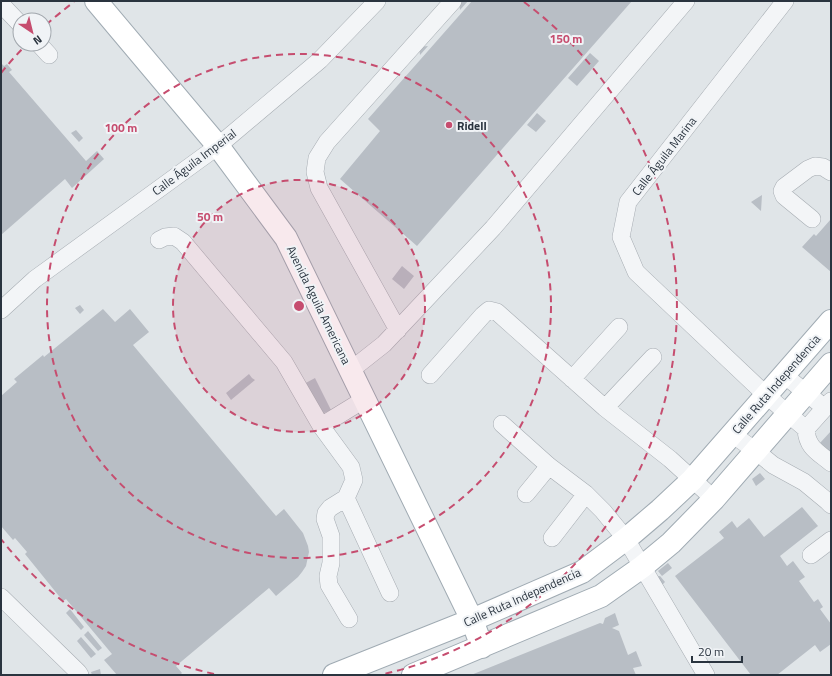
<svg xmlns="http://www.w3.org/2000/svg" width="832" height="676" viewBox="0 0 832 676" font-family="'Titillium Web',sans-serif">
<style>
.building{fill:#b8bec5}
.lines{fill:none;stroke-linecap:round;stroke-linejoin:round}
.minor-casing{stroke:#a6acb2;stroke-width:18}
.major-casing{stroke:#a0abb3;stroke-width:24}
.minor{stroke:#f3f5f7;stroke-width:17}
.major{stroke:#fff;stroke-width:22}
.ring{fill:none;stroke:#c64d6f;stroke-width:2;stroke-dasharray:7 5}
.poi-dot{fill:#c64d6f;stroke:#f0f3f6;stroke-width:1.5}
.labels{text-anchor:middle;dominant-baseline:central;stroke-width:4;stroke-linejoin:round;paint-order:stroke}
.poi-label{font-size:12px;font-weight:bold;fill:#2a343f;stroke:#f0f3f6;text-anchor:start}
.street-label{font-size:12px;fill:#2a343f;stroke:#f0f3f6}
.centre{fill:#c64d6f;stroke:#f0f3f6;stroke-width:2}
.ring-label{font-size:12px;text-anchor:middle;font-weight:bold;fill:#c64d6f;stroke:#f0f3f6;stroke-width:4;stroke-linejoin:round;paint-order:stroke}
</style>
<rect width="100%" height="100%" fill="#e0e5e8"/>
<path class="building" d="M459,1H468L460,10Z
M472,1H632L417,246L340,179L380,131L368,119Z
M428,46L420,55L419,47Z
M590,53L599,61L577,86L568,78Z
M1,63L4,66L7,64L12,70L9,72L86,161L97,151L104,159L72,188L65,179L1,235Z
M537,113L546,121L536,132L527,125Z
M76,130L83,138L79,142L71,133Z
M762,195L761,211L751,202Z
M831,219V272L802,247L814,234L816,236Z
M402,266L414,276L404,289L392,279Z
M80,305L84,310L80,314L75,308Z
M103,309L115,322L130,309L149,332L133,345L276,516L284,509L303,533L308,546L309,552L306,566L302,572L298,577L276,596L269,588L176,666L182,673L180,675H117L104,660L112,654L66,599L63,601L25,554L27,552L15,538L13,540L1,526V396L17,382L14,379L43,355L44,357Z
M249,374L252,378L255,380L231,400L226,393Z
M315,378L331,410L322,414L302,385Z
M831,431V453L820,443Z
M760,473L765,479L756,486L752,479Z
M802,507L818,526L780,556L787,566L793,561L805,577L799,581L814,602L818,599L823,607L820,609L831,624V644L820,652L815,645L777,675H751L675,576L724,538L719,532L732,521L737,528L749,518L764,537Z
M668,563L672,568L662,576L658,571Z
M660,576L665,582L659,588L655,577Z
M70,609L84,627L81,630L66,613Z
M615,613L619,625L612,628L619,631L628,655L636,651L642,666L633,668L636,675H471L600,623L603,624L605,618Z
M88,631L102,648L98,651L84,635Z
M81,637L96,654L91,658L77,641Z
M100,669L101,675H92L91,672Z"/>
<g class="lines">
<defs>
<path id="minor" d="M785,1L628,202L621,237L636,272L766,395L806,429
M1,4L20,24
M39,44L49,55
M812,219L784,196L782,191L784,187L808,169L815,166L823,167L831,172
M159,240L165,237L174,236L183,242L284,362L321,426L365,399
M1,310L35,279L218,146L320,60L377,1
M398,330L319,188L315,172L317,158L327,142L453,1
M351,370L384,344L493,228L686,1
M430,375L483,315L489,310L497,312L605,408L670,459L714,499
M784,375L825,408
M572,379L619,327
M831,401L806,429C807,448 818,452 831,463
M605,408L653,357
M502,424L549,466L586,494L603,511L626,539L706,675
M321,426L351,467L354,480L346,498L330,508L326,513L325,519L331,536V563L328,576L329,585L349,619
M732,434L756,451L773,465L804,482L827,501L831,505
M526,494L549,466
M346,498L390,593
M552,538L586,494
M811,555L831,540
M1,597L78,672L80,675"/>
<path id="major" d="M96,1L218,146L286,238L472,620L482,647
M334,675L472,620L582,572L626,539L660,510L692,480L831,321
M413,675L601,596L642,567L671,543L714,499L831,364"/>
</defs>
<use href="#minor" class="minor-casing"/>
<use href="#major" class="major-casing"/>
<use href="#minor" class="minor"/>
<use href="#major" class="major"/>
</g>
<circle cx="299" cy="306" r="126" fill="#c64d6f" fill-opacity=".12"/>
<g class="ring">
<circle cx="299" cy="306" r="126"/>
<circle cx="299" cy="306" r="252"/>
<path d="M214 674A378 378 0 0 1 1 539M1 73A378 378 0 0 1 25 46M46 25A378 378 0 0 1 74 2M524 2A378 378 0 0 1 384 674"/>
</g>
<circle class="poi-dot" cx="449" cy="125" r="4"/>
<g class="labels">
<g class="poi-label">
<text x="457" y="125">Ridell</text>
</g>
<g class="street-label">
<text transform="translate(664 156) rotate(-52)">Calle Águila Marina</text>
<text transform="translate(194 162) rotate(-37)">Calle Águila Imperial</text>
<text transform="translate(319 305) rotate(64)">Avenida Aguila Americana</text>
<text transform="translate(776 384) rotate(-49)">Calle Ruta Independencia</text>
<text transform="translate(522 597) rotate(-24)">Calle Ruta Independencia</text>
</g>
</g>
<circle cx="299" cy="306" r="6" class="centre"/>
<g class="ring-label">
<text x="566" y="43">150 m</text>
<text x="121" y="132">100 m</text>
<text x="210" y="221">50 m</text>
</g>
<rect width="832" height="676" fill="none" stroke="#2a343f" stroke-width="4"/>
<g transform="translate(32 32) rotate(145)"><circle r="19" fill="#f0f3f6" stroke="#a1a7ad"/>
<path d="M0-3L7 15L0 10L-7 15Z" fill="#c64d6f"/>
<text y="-6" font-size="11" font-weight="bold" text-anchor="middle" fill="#2a343f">N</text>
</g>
<path d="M692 656v6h50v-6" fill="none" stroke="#2a343f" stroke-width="2"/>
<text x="698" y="656" font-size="12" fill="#2a343f" stroke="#f0f3f6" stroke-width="3" paint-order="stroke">20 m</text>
</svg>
